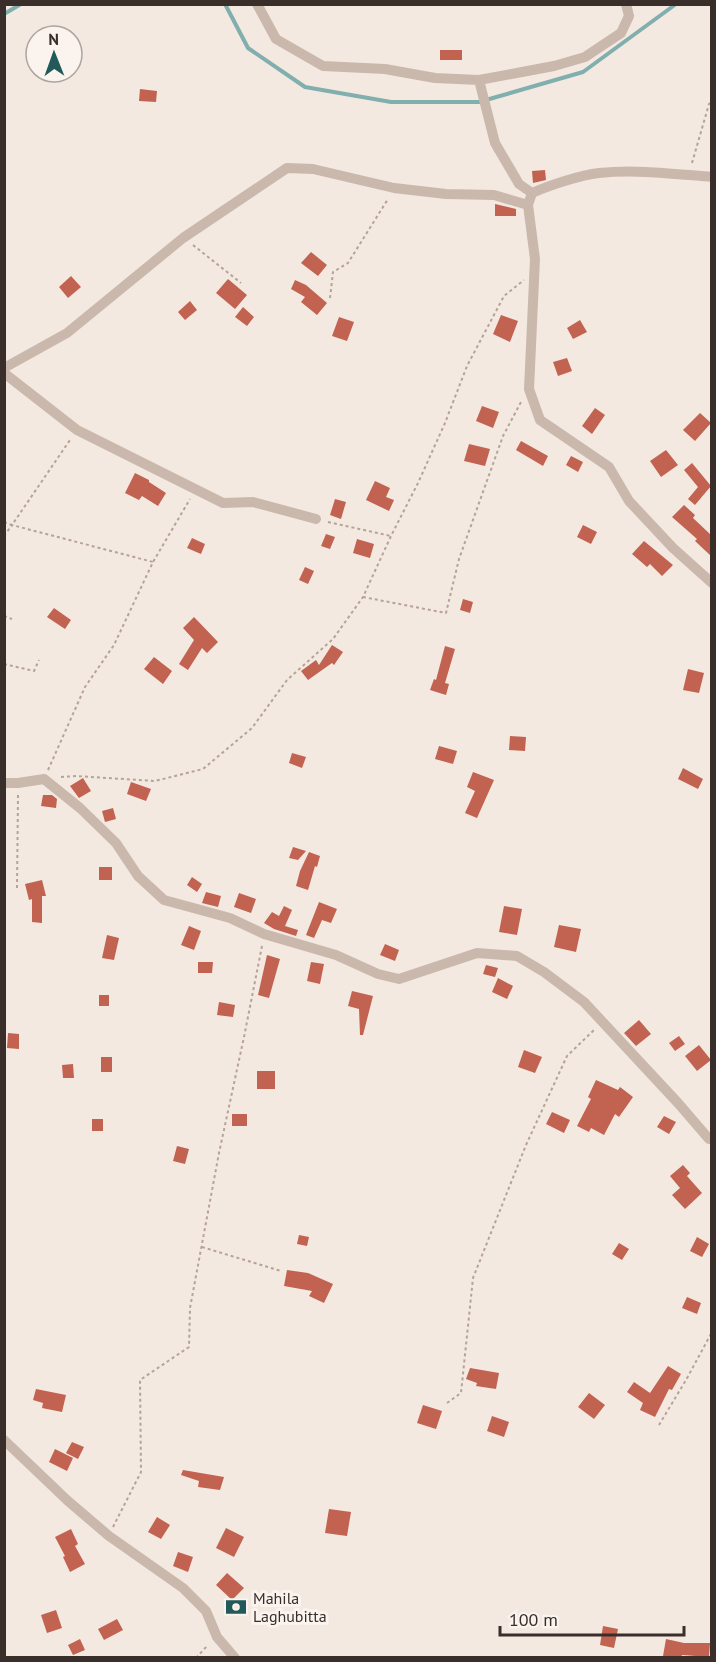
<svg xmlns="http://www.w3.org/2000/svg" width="716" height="1662" viewBox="0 0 716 1662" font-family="'PT Sans',sans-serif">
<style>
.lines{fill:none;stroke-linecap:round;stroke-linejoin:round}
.stream{stroke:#81afad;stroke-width:4}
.building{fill:#c26250}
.path{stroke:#b7a297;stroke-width:2;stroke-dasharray:3 3;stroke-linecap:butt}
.minor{stroke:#cbb8ad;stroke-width:10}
.labels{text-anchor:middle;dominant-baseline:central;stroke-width:6;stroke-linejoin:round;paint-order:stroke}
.poi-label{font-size:16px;fill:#3a2e2b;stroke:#faf3ee;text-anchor:start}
</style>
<rect width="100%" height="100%" fill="#f3e9e1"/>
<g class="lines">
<path class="stream" d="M225,4L248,48L305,87L391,102H479L583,72L676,4
M4,14L21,4"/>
</g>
<path class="building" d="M440,50H462V60H440Z
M140,89L157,91L156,102L139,101Z
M545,170L546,180L533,183L532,171Z
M495,204L516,209V216H495Z
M311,252L327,265L318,276L301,263Z
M71,276L81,287L68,298L59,287Z
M228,279L247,295L235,309L216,293Z
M295,280L306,285L327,303L317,315L301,302L305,297L291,289Z
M190,301L197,310L185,320L178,312Z
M243,307L254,317L247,326L235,317Z
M501,315L518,321L510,342L493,334Z
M339,317L354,322L347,341L332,336Z
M580,320L587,332L573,339L567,328Z
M567,358L572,371L558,376L553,362Z
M482,406L499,412L493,428L476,421Z
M595,408L605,415L592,434L582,426Z
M700,413L711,423L695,441L683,430Z
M521,441L548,456L543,466L516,450Z
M469,444L490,449L485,466L464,461Z
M666,450L678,465L661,477L650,461Z
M571,456L583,462L578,472L566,465Z
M692,463L711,486L695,505L688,499L698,487L684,470Z
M135,473L149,480V482L166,493L158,506L142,496L139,500L125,493Z
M375,481L390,488L386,497L394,500L389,511L366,500Z
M335,499L346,502L341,519L330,515Z
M684,505L695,515L693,518L711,535V556L695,541L697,539L672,517Z
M583,525L597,532L591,544L577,537Z
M326,534L335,537L330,549L321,546Z
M192,538L205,544L201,554L187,548Z
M357,539L374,544L370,558L353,553Z
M644,541L673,565L662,576L650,564L647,567L632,554Z
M305,567L314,571L308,584L299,580Z
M463,599L473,602L470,613L460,610Z
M54,608L71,620L65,629L47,617Z
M194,617L218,642L207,653L202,648L188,670L179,664L194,640L183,628Z
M332,645L343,652L334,665L332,663L308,680L301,671L316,660L319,665Z
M445,646L455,649L445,683L449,684L446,695L430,690L434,679L436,680Z
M154,657L172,671L163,684L144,669Z
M688,669L704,673L699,693L683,690Z
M510,736L526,737L525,751L509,750Z
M439,746L457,751L453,764L435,759Z
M292,753L306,757L302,768L289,763Z
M683,768L703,779L698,789L678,779Z
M473,772L494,780L477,818L465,813L475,791L467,787Z
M83,778L91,791L79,798L70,786Z
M131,782L151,789L146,801L127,794Z
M43,795H52L57,799L56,808L41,806Z
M113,808L116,819L105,822L102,811Z
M293,847L306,851L298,860L289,858Z
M309,852L320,856L317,867L315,866L308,890L296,886L300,871Z
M99,867H112V880H99Z
M192,877L202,884L197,892L187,885Z
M42,880L46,896H42V923L32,922V899L29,900L25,884Z
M206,892L221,896L218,907L202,903Z
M239,893L256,899L251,913L234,907Z
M319,902L337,909L331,923L322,920L314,938L306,935Z
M284,906L292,910L285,926L298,930L296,936L274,929L264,923L272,912L279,916Z
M504,906L522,909L517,935L499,932Z
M559,925L581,929L576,952L554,947Z
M189,926L201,931L194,950L181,945Z
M107,935L119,938L114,960L102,958Z
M385,944L399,950L395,961L380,955Z
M267,955L280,959L269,998L258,995Z
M198,962H213L212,973H198Z
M311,962L324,964L320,984L307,981Z
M486,965L498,968L495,977L483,974Z
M498,978L513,986L507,999L492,992Z
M352,991L373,996L363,1035H360L359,1009L348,1006Z
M99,995H109V1006H99Z
M219,1002L235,1005L233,1017L217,1015Z
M639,1020L651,1034L636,1046L624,1033Z
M8,1033L19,1034V1049L7,1048Z
M679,1036L685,1044L675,1051L669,1043Z
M699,1045L711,1060L697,1071L685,1056Z
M524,1050L542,1057L535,1073L518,1067Z
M101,1057H112V1072H101Z
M73,1064L74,1078H63L62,1065Z
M257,1071H275V1089H257Z
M596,1080L618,1090L620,1087L633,1097L619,1117L615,1114L604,1135L591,1128L589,1132L577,1126L591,1099L588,1097Z
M552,1112L570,1120L564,1133L546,1124Z
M232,1114H247V1126H232Z
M664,1116L676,1122L669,1134L657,1127Z
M92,1119H103V1131H92Z
M177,1146L189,1149L185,1164L173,1161Z
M683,1165L690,1173L687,1176L702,1193L685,1209L672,1195L680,1188L670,1176Z
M299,1235L309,1237L307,1246L297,1244Z
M697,1237L709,1244L702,1257L690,1251Z
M619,1243L629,1249L622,1260L612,1254Z
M287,1270L308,1273L333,1284L324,1303L309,1296L312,1291L284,1286Z
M687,1297L701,1303L697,1314L682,1308Z
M668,1366L681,1374L672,1390L669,1389L655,1417L640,1410L643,1403L627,1392L634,1382L650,1393Z
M470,1368L499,1373L496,1389L476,1386L477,1383L466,1379Z
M36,1389L66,1395L62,1412L42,1408L43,1403L33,1400Z
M589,1393L605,1405L594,1419L578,1407Z
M423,1405L442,1411L436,1429L417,1423Z
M492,1416L509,1422L504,1437L487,1431Z
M72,1442L84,1447L78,1459L66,1453Z
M55,1449L73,1458L67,1471L49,1462Z
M183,1470L224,1477L220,1490L198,1487L199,1481L181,1475Z
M329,1509L351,1512L347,1536L325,1533Z
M157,1517L170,1525L161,1539L148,1532Z
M226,1528L244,1537L234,1557L216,1548Z
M71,1529L78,1544L75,1546L85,1564L70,1572L63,1557L65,1556L55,1537Z
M178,1552L193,1557L188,1572L173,1566Z
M227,1573L244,1588L232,1600L216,1585Z
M56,1610L62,1628L47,1633L41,1615Z
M117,1619L123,1630L104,1640L98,1629Z
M603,1626L618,1629L614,1648L600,1645Z
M80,1639L85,1650L73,1655L68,1645Z
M666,1639L684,1643H710L709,1657L682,1655L681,1658L663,1656Z"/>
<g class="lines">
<path class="path" d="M692,163L709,104L712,101
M193,245L241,283
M330,298L333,272L348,263L388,199
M4,522L12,525L70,440
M328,522L391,536
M4,536L12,525L153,562
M363,597L446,613L459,559L503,436L521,402
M4,616L12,619
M4,664L34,671L39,660
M48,770L85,687L114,645L153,562L190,499
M61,777L76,776L155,781L203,769L252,728L287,680L333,639L363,597L391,536L418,483L445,423L467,366L504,296L524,280
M17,888L18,795
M202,1247L281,1271
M447,1403L461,1393L473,1278L526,1145L567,1056L594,1030
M659,1425L686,1380L712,1332
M113,1527L141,1472L140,1380L189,1347L190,1308L219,1153L244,1037L262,946
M196,1658L208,1645"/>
<path class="minor" d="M257,4L276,39L323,66L385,69L435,78L479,80L495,143L519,184L532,193
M479,80L554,66L585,57L621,33L629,16L626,4
M712,177C675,174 636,169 599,173C581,175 550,185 532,193L528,205L535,259L529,389L540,420L609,467L629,501L673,548L712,583
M4,368L67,333L183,238L287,168L313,169L394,188L446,194L494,195L528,205
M4,373L77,430L223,503L253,502L316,519
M4,783H18L44,779L80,808L116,843L138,876L164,900L230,918L264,934L336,955L378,974L399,979L477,953L517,956L544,972L584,1002L678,1103L709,1139L712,1138
M4,1440L68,1501L109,1536L183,1588L206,1611L217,1637L235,1658"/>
</g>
<defs>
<symbol id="bank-bare" viewBox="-9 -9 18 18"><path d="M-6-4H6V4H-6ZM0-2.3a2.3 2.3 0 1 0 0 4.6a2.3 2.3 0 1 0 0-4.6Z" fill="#225a59" stroke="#faf3ee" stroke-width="2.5" paint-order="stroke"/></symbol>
</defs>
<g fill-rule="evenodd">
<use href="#bank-bare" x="221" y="1592" width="30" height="30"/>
</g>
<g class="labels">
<g class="poi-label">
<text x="253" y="1598">Mahila<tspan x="253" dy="18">Laghubitta</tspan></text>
</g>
</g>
<rect width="716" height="1662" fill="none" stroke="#3a2e2b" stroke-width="12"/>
<g transform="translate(54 54) rotate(359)"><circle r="28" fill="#faf3ee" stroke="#ada4a0" stroke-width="1.5"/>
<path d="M0-4.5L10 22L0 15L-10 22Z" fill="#225a59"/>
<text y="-9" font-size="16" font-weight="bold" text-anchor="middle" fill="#3a2e2b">N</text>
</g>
<path d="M500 1626v9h184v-9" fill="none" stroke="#3a2e2b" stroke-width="3"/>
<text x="509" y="1626" font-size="18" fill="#3a2e2b" stroke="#faf3ee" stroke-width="4.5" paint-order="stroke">100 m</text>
</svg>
